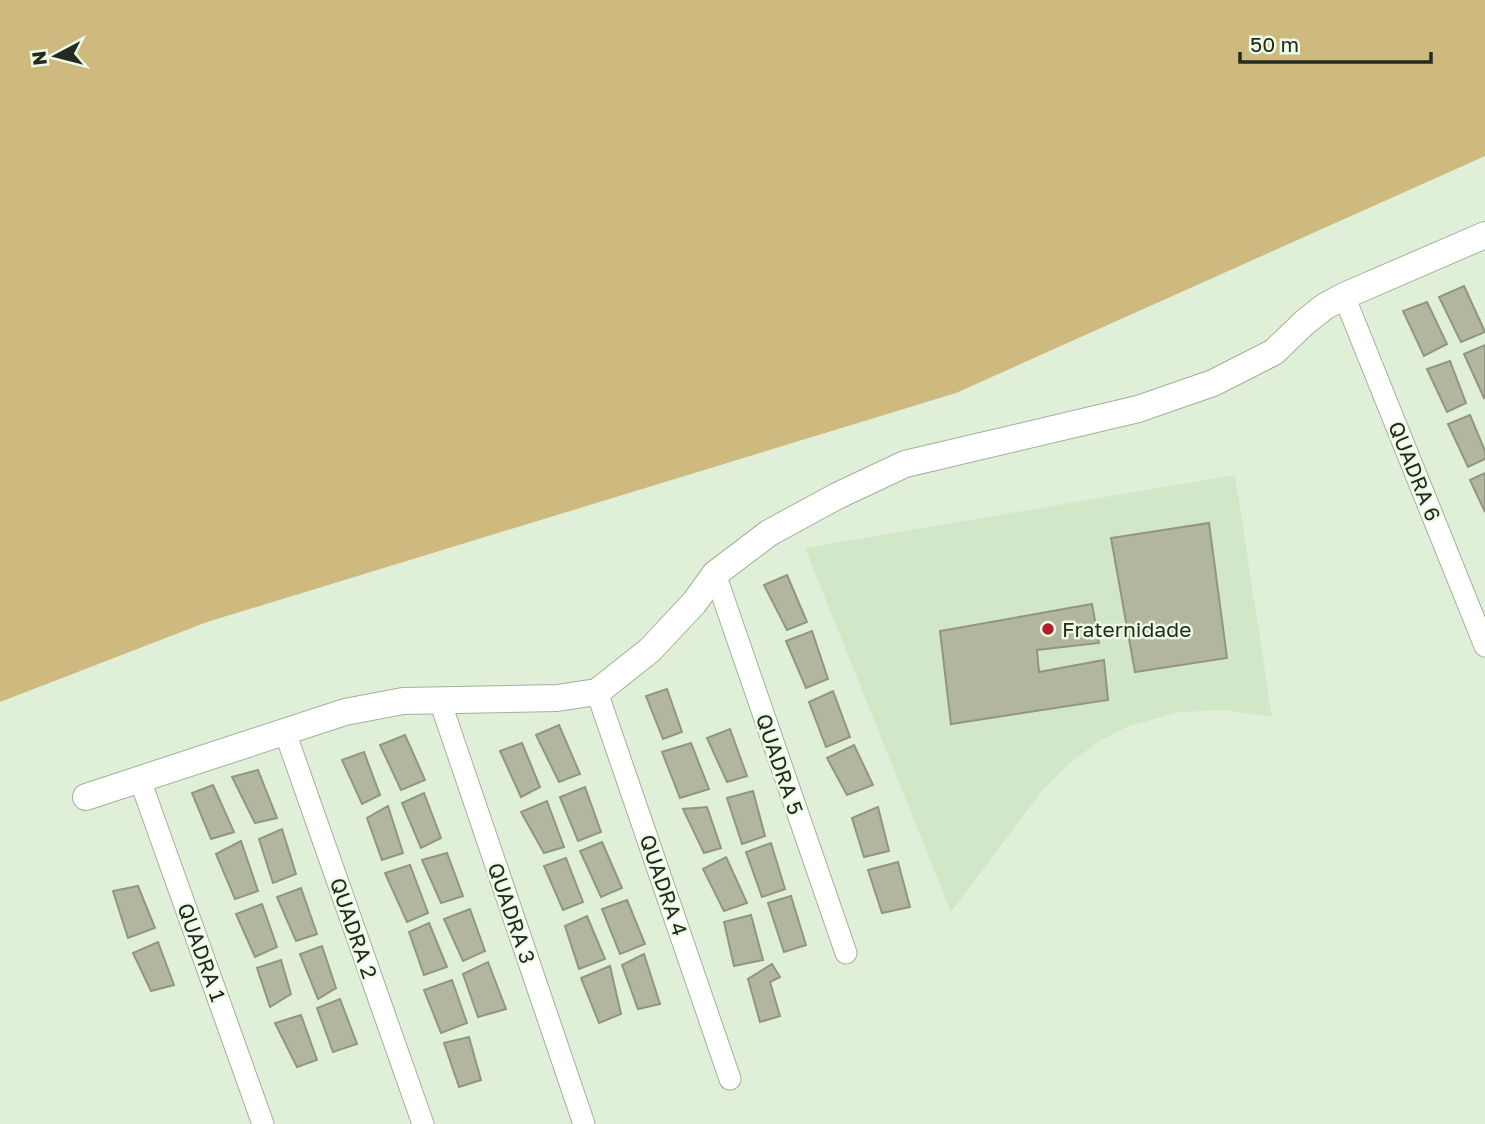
<svg xmlns="http://www.w3.org/2000/svg" width="1485" height="1124" viewBox="0 0 1485 1124" font-family="'Golos Text',sans-serif">
<style>
.built{fill:#d2e6c8}
.green{fill:#ceb97f}
.building{fill:#b3b69e;stroke:#93967e;stroke-width:2}
.lines{fill:none;stroke-linecap:round;stroke-linejoin:round}
.minor-casing{stroke:#a2b09b;stroke-width:23}
.tertiary-casing{stroke:#a2b09b;stroke-width:28}
.minor{stroke:#fff;stroke-width:21}
.tertiary{stroke:#fff;stroke-width:26}
.poi-dot{fill:#b11e2d;stroke:#edfce5;stroke-width:2.5}
.labels{text-anchor:middle;dominant-baseline:central;stroke-width:5;stroke-linejoin:round;paint-order:stroke}
.street-label{font-size:21px;fill:#242921;stroke:#edfce5}
.poi-label{font-size:21px;fill:#242921;stroke:#edfce5;text-anchor:start}
</style>
<rect width="100%" height="100%" fill="#e0efd8"/>
<path class="built" d="M1235,475L1272,717L1224,710L1180,712L1129,726L1098,742L1070,763L1042,791L951,912L805,548Z"/>
<path class="green" d="M0,0H1485V156L956,393L207,622L0,702Z"/>
<path class="building" d="M1464,286L1485,332L1461,342L1439,297Z
M1427,302L1447,344L1424,356L1403,311Z
M1485,345V397L1484,398L1464,354Z
M1450,361L1466,403L1447,412L1427,369Z
M1470,415L1485,451V459L1468,467L1448,424Z
M1485,473V512L1470,480Z
M1209,523L1227,658L1135,672L1111,538Z
M787,575L807,622L787,630L764,585Z
M1092,604L1099,643L1037,650L1039,672L1104,660L1108,700L951,724L940,631Z
M812,631L828,679L806,688L786,641Z
M667,689L682,732L663,739L646,696Z
M833,691L850,737L826,747L809,702Z
M559,725L580,774L559,782L536,735Z
M730,729L747,776L727,782L707,738Z
M405,735L425,780L401,790L380,745Z
M522,743L540,787L521,797L500,751Z
M691,743L709,789L680,798L662,752Z
M854,745L873,785L847,795L827,758Z
M364,752L380,795L362,804L342,760Z
M258,770L277,818L255,823L232,777Z
M213,785L234,832L211,839L192,793Z
M585,787L601,832L578,841L560,797Z
M753,791L765,836L742,844L727,798Z
M424,793L441,838L421,848L402,803Z
M547,801L564,847L544,853L521,812Z
M388,806L403,853L382,860L367,818Z
M707,807L721,848L704,853L683,809Z
M878,807L889,851L864,857L852,818Z
M282,829L296,874L273,883L259,839Z
M241,841L258,891L235,899L216,854Z
M602,842L622,888L601,897L580,851Z
M771,843L785,889L762,897L746,852Z
M447,853L463,896L441,903L422,860Z
M726,857L747,903L724,911L703,869Z
M566,858L583,902L563,910L544,866Z
M898,862L910,907L882,913L868,870Z
M410,865L428,913L407,922L385,873Z
M138,886L155,928L128,938L113,891Z
M301,888L317,934L296,941L277,897Z
M791,896L806,945L784,952L768,903Z
M627,900L645,944L620,954L602,909Z
M262,904L277,947L255,957L236,914Z
M470,909L485,951L463,961L444,919Z
M751,915L763,960L734,966L724,922Z
M587,916L605,959L579,969L565,926Z
M429,923L447,967L424,975L409,932Z
M158,942L174,985L151,991L133,953Z
M322,946L336,988L318,999L300,954Z
M644,954L660,1004L638,1009L622,965Z
M281,960L291,994L270,1007L257,968Z
M488,962L506,1009L478,1017L463,974Z
M772,964L780,977L770,982L780,1016L760,1022L748,979Z
M610,966L621,1014L599,1023L581,978Z
M452,980L467,1023L441,1033L424,990Z
M340,999L357,1044L333,1052L317,1008Z
M301,1015L317,1060L297,1067L275,1023Z
M469,1037L481,1080L459,1087L444,1043Z"/>
<g class="lines">
<defs>
<path id="minor" d="M1344,296L1485,646
M715,574L846,953
M597,692L730,1079
M440,701L584,1124
M285,732L423,1124
M140,780L263,1124"/>
<path id="tertiary" d="M86,797L345,712L403,701L557,698L597,692L650,650L694,603L715,574L769,533L837,496L905,464L1138,409L1213,383L1274,352L1304,323L1324,307L1344,296L1485,235"/>
</defs>
<use href="#minor" class="minor-casing"/>
<use href="#tertiary" class="tertiary-casing"/>
<use href="#minor" class="minor"/>
<use href="#tertiary" class="tertiary"/>
</g>
<circle class="poi-dot" cx="1048" cy="629" r="7"/>
<g class="labels">
<g class="street-label">
<text transform="translate(1415 471) rotate(68)">QUADRA 6</text>
<text transform="translate(780 764) rotate(71)">QUADRA 5</text>
<text transform="translate(664 885) rotate(71)">QUADRA 4</text>
<text transform="translate(512 913) rotate(71)">QUADRA 3</text>
<text transform="translate(354 928) rotate(71)">QUADRA 2</text>
<text transform="translate(202 952) rotate(70)">QUADRA 1</text>
</g>
<g class="poi-label">
<text x="1062" y="629">Fraternidade</text>
</g>
</g>
<g transform="translate(56 56) rotate(263)" stroke="#edfce5" stroke-width="5" paint-order="stroke">
<path d="M0-5L12 26L0 18L-12 26Z" fill="#242921"/>
<text y="-10" font-size="19" font-weight="bold" text-anchor="middle" fill="#242921">N</text>
</g>
<path d="M1240 52v10h191v-10" fill="none" stroke="#242921" stroke-width="3.5"/>
<text x="1250" y="52" font-size="21" fill="#242921" stroke="#edfce5" stroke-width="5" paint-order="stroke">50 m</text>
</svg>
